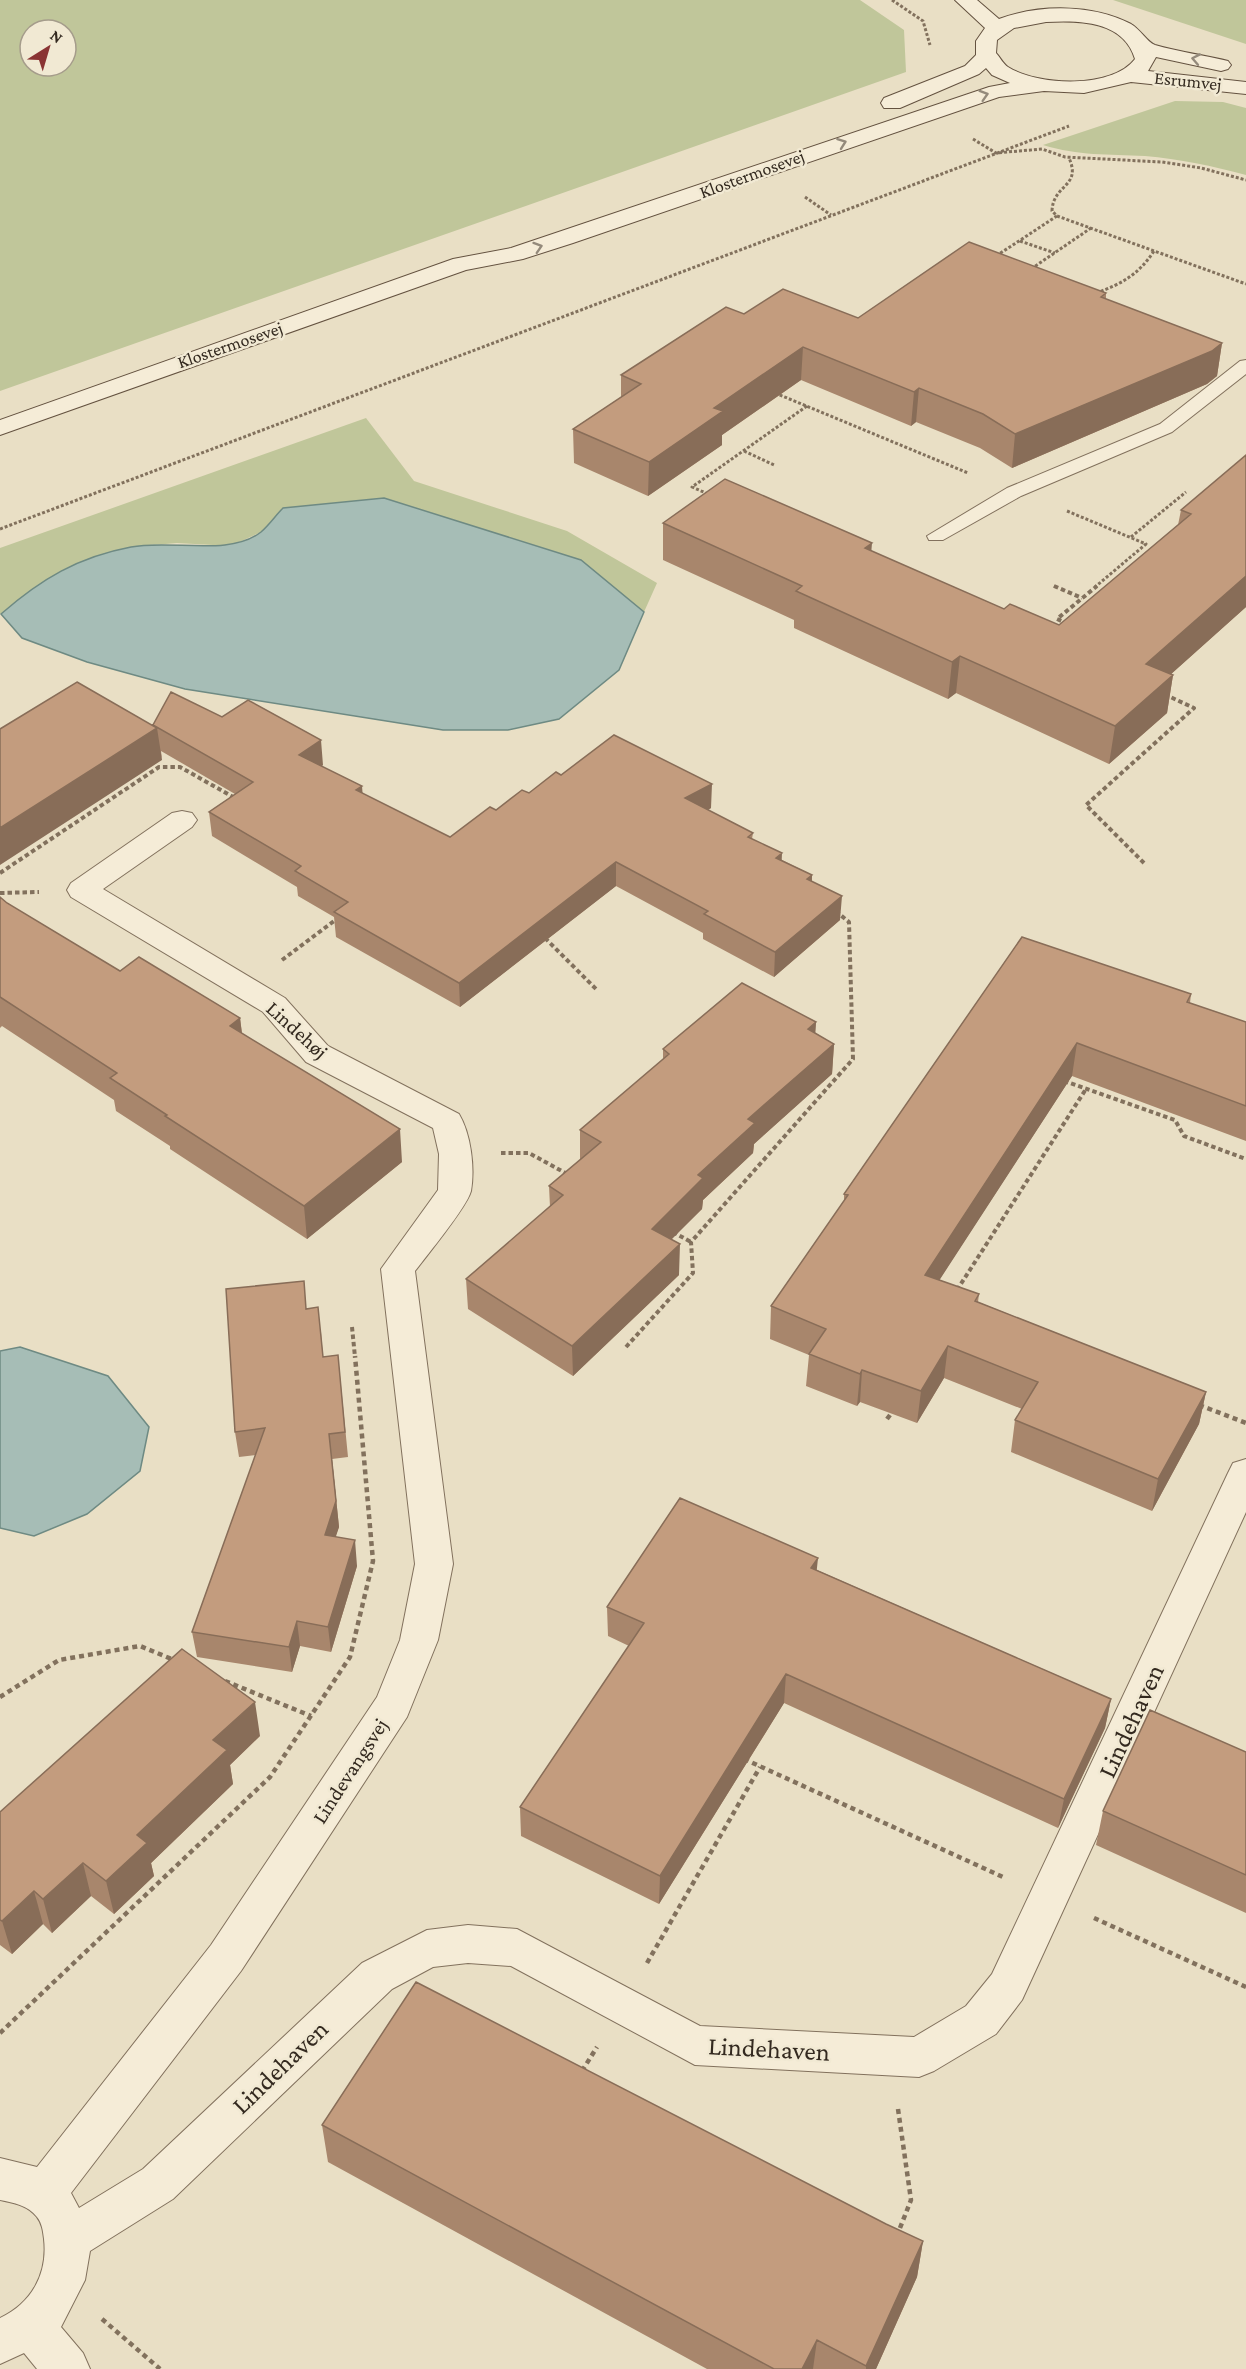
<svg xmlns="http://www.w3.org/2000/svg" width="1246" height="2369" viewBox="0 0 1246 2369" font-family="'Crimson Pro',serif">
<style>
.green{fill:#c0c69a;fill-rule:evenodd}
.water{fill:#a6bdb6;stroke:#6e8a83;stroke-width:1.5}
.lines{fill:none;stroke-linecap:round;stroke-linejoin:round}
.lane-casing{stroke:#82715d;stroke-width:2}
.street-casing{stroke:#82715d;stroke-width:2}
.secondary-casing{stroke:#645240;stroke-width:2}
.path-far2{stroke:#82715d;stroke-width:3;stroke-dasharray:3 2;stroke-linecap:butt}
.path-far1{stroke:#82715d;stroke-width:4;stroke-dasharray:4.5 3;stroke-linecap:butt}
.path{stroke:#82715d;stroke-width:4.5;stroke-dasharray:5 4;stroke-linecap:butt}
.lane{fill:#f5ecd7;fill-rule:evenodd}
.street{fill:#f5ecd7;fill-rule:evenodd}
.secondary{fill:#f5ecd7;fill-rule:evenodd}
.wall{fill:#a8866c}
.shaded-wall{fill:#886d58}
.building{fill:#c39c7e;stroke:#886d58;stroke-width:1.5}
.oneway{stroke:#948a7b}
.labels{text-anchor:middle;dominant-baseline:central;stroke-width:5;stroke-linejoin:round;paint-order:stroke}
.far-street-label{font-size:18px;fill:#33291f;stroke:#f1e9d3}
.street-label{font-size:21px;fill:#33291f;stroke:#f1e9d3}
.near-street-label{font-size:26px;fill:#33291f;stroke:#f1e9d3}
</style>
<rect width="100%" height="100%" fill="#e9dfc5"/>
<path class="green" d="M0,0H860L904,30L906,72L0,391ZM30,30H66V66H30Z
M1113,0H1246V44Z
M1175,101L1223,102L1246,108V175C1213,166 1179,159 1145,156C1107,154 1079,156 1043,145Z
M366,418L414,481L567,531L657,583L644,612L581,560L384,498L283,508L261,532L231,546L177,543L131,547L0,614V548Z"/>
<path class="water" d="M384,498L581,560L644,612L619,670L559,719L508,730H443L185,689L87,662L22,638L1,614C41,579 78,557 131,547C171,539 229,557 261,532C269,525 276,515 283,508Z
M20,1347L108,1376L149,1427L140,1471L87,1514L34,1536L0,1528V1351Z"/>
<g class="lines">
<defs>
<path id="lane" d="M1246,360V374L1172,432L1021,496L943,540H929L927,536L1007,488L1160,424L1240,361Z"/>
<path id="street" d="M182,811L192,813L197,820L192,827L103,889L285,998L328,1046L459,1114C471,1134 475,1168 471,1191C467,1207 427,1255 415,1271L453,1564L438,1640L407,1717L241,1971L71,2193L79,2208L143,2169L362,1963L427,1930L468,1925L517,1929L700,2026L914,2037L966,2006L992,1974L1228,1473L1233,1463L1246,1459V1512L1022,2000L996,2034L934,2071L919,2077L695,2065L511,1966L468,1963L433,1967L392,1989L173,2199L90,2251L85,2280L61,2327L83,2353L90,2369H37L24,2353L0,2364V2318C32,2303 48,2273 44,2239C43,2231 42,2223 37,2217C28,2205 14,2203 0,2200V2158L37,2167L211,1945L377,1697L400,1640L415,1564L381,1269L438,1190L439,1154L433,1128L306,1062L263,1012L71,897L67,890L71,883L172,813Z"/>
<path id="secondary" d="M955,0H977L999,19C1039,4 1093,4 1131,24C1140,29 1147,42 1155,45C1179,52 1204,55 1228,61L1231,65L1228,69L1221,71L1156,57L1148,71L1246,82V94L1131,82L1084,93L1044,91L999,97L573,243L523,259L466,270L0,435V420L453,259L511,248L989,87L1010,83L992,75L986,68L979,74L900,108H884L881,103L884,98L965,66L976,55V41L985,28ZM1046,22C1080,20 1124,21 1135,59C1112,89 1038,86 1008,67C1003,64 1000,57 996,53L997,40L1014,28Z"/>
</defs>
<use href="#lane" class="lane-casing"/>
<use href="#street" class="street-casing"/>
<use href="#secondary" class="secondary-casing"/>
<path class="path-far2" d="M892,0L923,21L930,45
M973,139L996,153L1042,149L1065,157L1162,162L1201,168L1246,180
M805,197L831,215
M1057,216L1246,284
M1020,241L1055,253
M996,256L1057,216L1052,211C1053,184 1082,187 1069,158
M1031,269L1091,228
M1096,293C1122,284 1139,274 1154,251
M775,393L968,473
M744,451L774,465
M708,494L692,487L807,406
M1067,511L1146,544L1095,587
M0,529L1069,126
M1131,537L1186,492
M1054,586L1056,587"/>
<path class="path-far1" d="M1054,586L1082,598
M1068,624L1057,619L1097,586
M1144,863L1086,805L1194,708L1166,695
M0,873L159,767H180L235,798
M0,893L39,892
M545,938L598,991
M282,960L338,918
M1064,1081L1175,1120L1184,1136L1246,1159
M501,1153H529L569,1175
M673,1232L691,1242
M957,1290L1086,1089
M352,1327L355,1357
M626,1347L693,1273L691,1242L853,1059L849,922L838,913"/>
<path class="path" d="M1199,1405L1246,1423
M887,1419L893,1411
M225,1681L311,1716
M0,1697L59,1660L140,1646L174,1660
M744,1759L1003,1877
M1094,1918L1246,1987
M647,1963L760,1767
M0,2033L270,1777L350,1657L373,1561L355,1356
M582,2071L597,2047
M898,2109L911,2200L898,2233
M102,2319L160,2369"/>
<use href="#lane" class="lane"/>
<use href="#street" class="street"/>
<use href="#secondary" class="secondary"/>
</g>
<path class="wall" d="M1106,293V299L1222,343L1217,376L1207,384L1012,468L980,448L916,422L911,426L801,380L722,435V445L648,496L574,463L573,429L621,397V375L744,314L858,318Z
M1246,455V607L1171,674L1173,675L1167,713L1109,764L956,693L948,699L794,628V620L663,560V523L871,551L1004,609L1059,625L1178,525L1181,510Z
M222,717L323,765L321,766L362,786V794L450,837L496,810L561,775L711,808L708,810L753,833L752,839L782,860L812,875V882L840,920L774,977L703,939V933L616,886L460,1007L336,937L334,917L298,896L297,887L212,836L209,812L235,794L161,751L162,760L153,725Z
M0,897L7,903L120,971L240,1018L242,1033L402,1162L307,1239L170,1149V1146L116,1111L114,1100L2,1026L0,1028Z
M1022,937L1191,994L1190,1003L1246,1022V1141L1072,1076L939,1280L979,1294L978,1302L1206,1392L1199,1424L1152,1511L1011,1452L1015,1420L1022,1409L944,1378L917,1423L860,1402L857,1406L806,1386L809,1355L770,1339L771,1306L844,1201V1194Z
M816,1022L815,1033L834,1044L832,1074L754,1144L753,1153L703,1200L702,1209L671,1239L679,1275L573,1376L468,1309L466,1279L550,1207L549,1186L580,1160V1130L663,1060V1049Z
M307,1309L321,1332L323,1357L338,1355L348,1457L332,1459L339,1527L335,1537L357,1566L331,1652L300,1646L292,1672L197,1657L192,1632L256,1455L239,1457L235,1432Z
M817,1570L1111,1699L1105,1728L1058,1828L784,1703L659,1904L521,1836L520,1807L629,1646L608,1636L607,1607Z
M260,1736L230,1765L233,1784L151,1863L154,1876L114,1914L91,1896L52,1933L43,1924L12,1954L0,1945V1812Z
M1246,1752V1913L1096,1845L1103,1811Z
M322,2125L923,2241L917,2277L876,2369H707L328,2162Z"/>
<path class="shaded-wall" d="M1222,343L1217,376L1207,384L1012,468L1015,434Z
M803,347L801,380L722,435V445L648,496L649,462L714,408Z
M919,388L916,422L911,426L914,392Z
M872,543L869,580L865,548Z
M1246,576V607L1141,701L1146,664Z
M960,656L956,693L948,699L952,662Z
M1173,675L1167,713L1109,764L1115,726Z
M157,728L162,760L0,865V828Z
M321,740L323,765L302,780L299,755Z
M712,784L711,808L684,823L685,798Z
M362,786L364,811L356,790Z
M782,853L781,877L776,858Z
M616,862V886L460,1007L459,983Z
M812,875L811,899L807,879Z
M842,896L840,920L774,977L775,952Z
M240,1018L244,1051L230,1026Z
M816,1022L814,1053L808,1029Z
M1077,1043L1072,1076L922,1307L925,1275Z
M834,1044L832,1074L754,1144L753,1153L703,1200L702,1209L652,1259V1229L698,1175L748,1119Z
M400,1129L402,1162L307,1239L304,1206Z
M680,1244L679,1275L573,1376L572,1346Z
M948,1346L944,1378L917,1423L921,1391Z
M862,1370L860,1402L857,1406L860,1374Z
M1206,1392L1199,1424L1152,1511L1158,1479Z
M332,1459L339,1527L328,1561L325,1535Z
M355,1540L357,1566L331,1652L328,1627Z
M818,1558L815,1587L811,1568Z
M297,1621L300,1646L292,1672L289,1647Z
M786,1674L784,1703L659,1904L660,1876Z
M1111,1699L1105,1728L1058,1828L1064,1799Z
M255,1702L260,1736L230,1765L233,1784L151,1863L154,1876L114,1914L106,1881L137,1835L213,1740Z
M83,1863L91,1896L52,1933L43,1899Z
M34,1891L43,1924L12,1954L2,1921Z
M923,2241L917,2277L876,2369H866V2366Z
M817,2340L813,2369H802Z"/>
<path class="building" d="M969,242L1106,293L1101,297L1222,343L1212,351L1015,434L983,414L919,388L914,392L803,347L714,408L723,411L649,462L573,429L641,384L621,375L726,307L744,314L783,289L858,318Z
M1246,455V576L1146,664L1173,675L1115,726L960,656L952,662L796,591L802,586L663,523L725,479L872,543L865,548L1004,609L1010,604L1059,625L1191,514L1181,510Z
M77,682L157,728L0,828V729Z
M171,692L222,717L248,700L321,740L299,755L362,786L356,790L450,837L490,807L496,810L522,790L529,793L556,772L561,775L614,735L712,784L685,798L753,833L748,837L782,853L776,858L812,875L807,879L842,896L775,952L704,914L708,911L616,862L459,983L334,912L348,902L295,871L301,866L209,812L253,782L153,725Z
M0,897L7,903L120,971L139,957L240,1018L230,1026L400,1129L304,1206L165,1116L167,1115L110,1078L117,1073L0,997Z
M1022,937L1191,994L1187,1002L1246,1022V1106L1077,1043L925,1275L979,1294L975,1301L1206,1392L1158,1479L1015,1420L1038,1382L948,1346L921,1391L862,1370L860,1374L809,1354L826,1329L771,1306L848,1195L844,1194Z
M742,983L816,1022L808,1029L834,1044L748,1119L755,1123L698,1175L703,1178L652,1229L680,1244L572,1346L466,1279L563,1195L549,1186L601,1142L580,1130L669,1054L663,1049Z
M304,1281L306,1309L318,1307L323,1357L338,1355L345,1432L329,1434L336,1501L325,1535L355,1540L328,1627L297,1621L289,1647L192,1632L265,1428L235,1432L226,1289Z
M680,1498L818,1558L811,1568L1111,1699L1064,1799L786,1674L660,1876L520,1807L644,1623L607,1607Z
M182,1649L255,1702L213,1740L227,1750L137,1835L147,1843L106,1881L83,1863L43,1899L34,1891L2,1921L0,1920V1812Z
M1150,1710L1246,1752V1875L1103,1811Z
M416,1982L886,2224L923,2241L866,2366L817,2340L802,2369H774L322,2125Z"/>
<defs><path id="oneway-chevron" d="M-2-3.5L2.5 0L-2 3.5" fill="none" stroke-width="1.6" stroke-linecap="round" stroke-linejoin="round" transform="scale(1.5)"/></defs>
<g class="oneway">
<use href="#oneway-chevron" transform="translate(1196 59) rotate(-169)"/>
<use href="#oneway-chevron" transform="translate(984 95) rotate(-17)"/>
<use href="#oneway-chevron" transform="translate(842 143) rotate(-20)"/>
<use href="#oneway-chevron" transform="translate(538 247) rotate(-18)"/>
</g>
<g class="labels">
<g class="far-street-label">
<text transform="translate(1188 81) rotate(6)">Esrumvej</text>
<text transform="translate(752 174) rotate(-20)">Klostermosevej</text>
<text transform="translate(230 345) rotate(-19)">Klostermosevej</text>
</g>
<g class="street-label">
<text transform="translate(297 1030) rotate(42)">Lindehøj</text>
<text transform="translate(350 1771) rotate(-57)">Lindevangsvej</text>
</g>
<g class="near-street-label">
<text transform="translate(1131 1721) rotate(-65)">Lindehaven</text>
<text transform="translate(769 2049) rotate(3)">Lindehaven</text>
<text transform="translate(280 2067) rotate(-44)">Lindehaven</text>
</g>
</g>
<g transform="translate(48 48) rotate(37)"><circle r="28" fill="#f1e9d3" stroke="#a59c8b" stroke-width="1.5"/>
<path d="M0-4.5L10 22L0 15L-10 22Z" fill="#8a3433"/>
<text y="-9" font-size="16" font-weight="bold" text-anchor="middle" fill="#33291f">N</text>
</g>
</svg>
